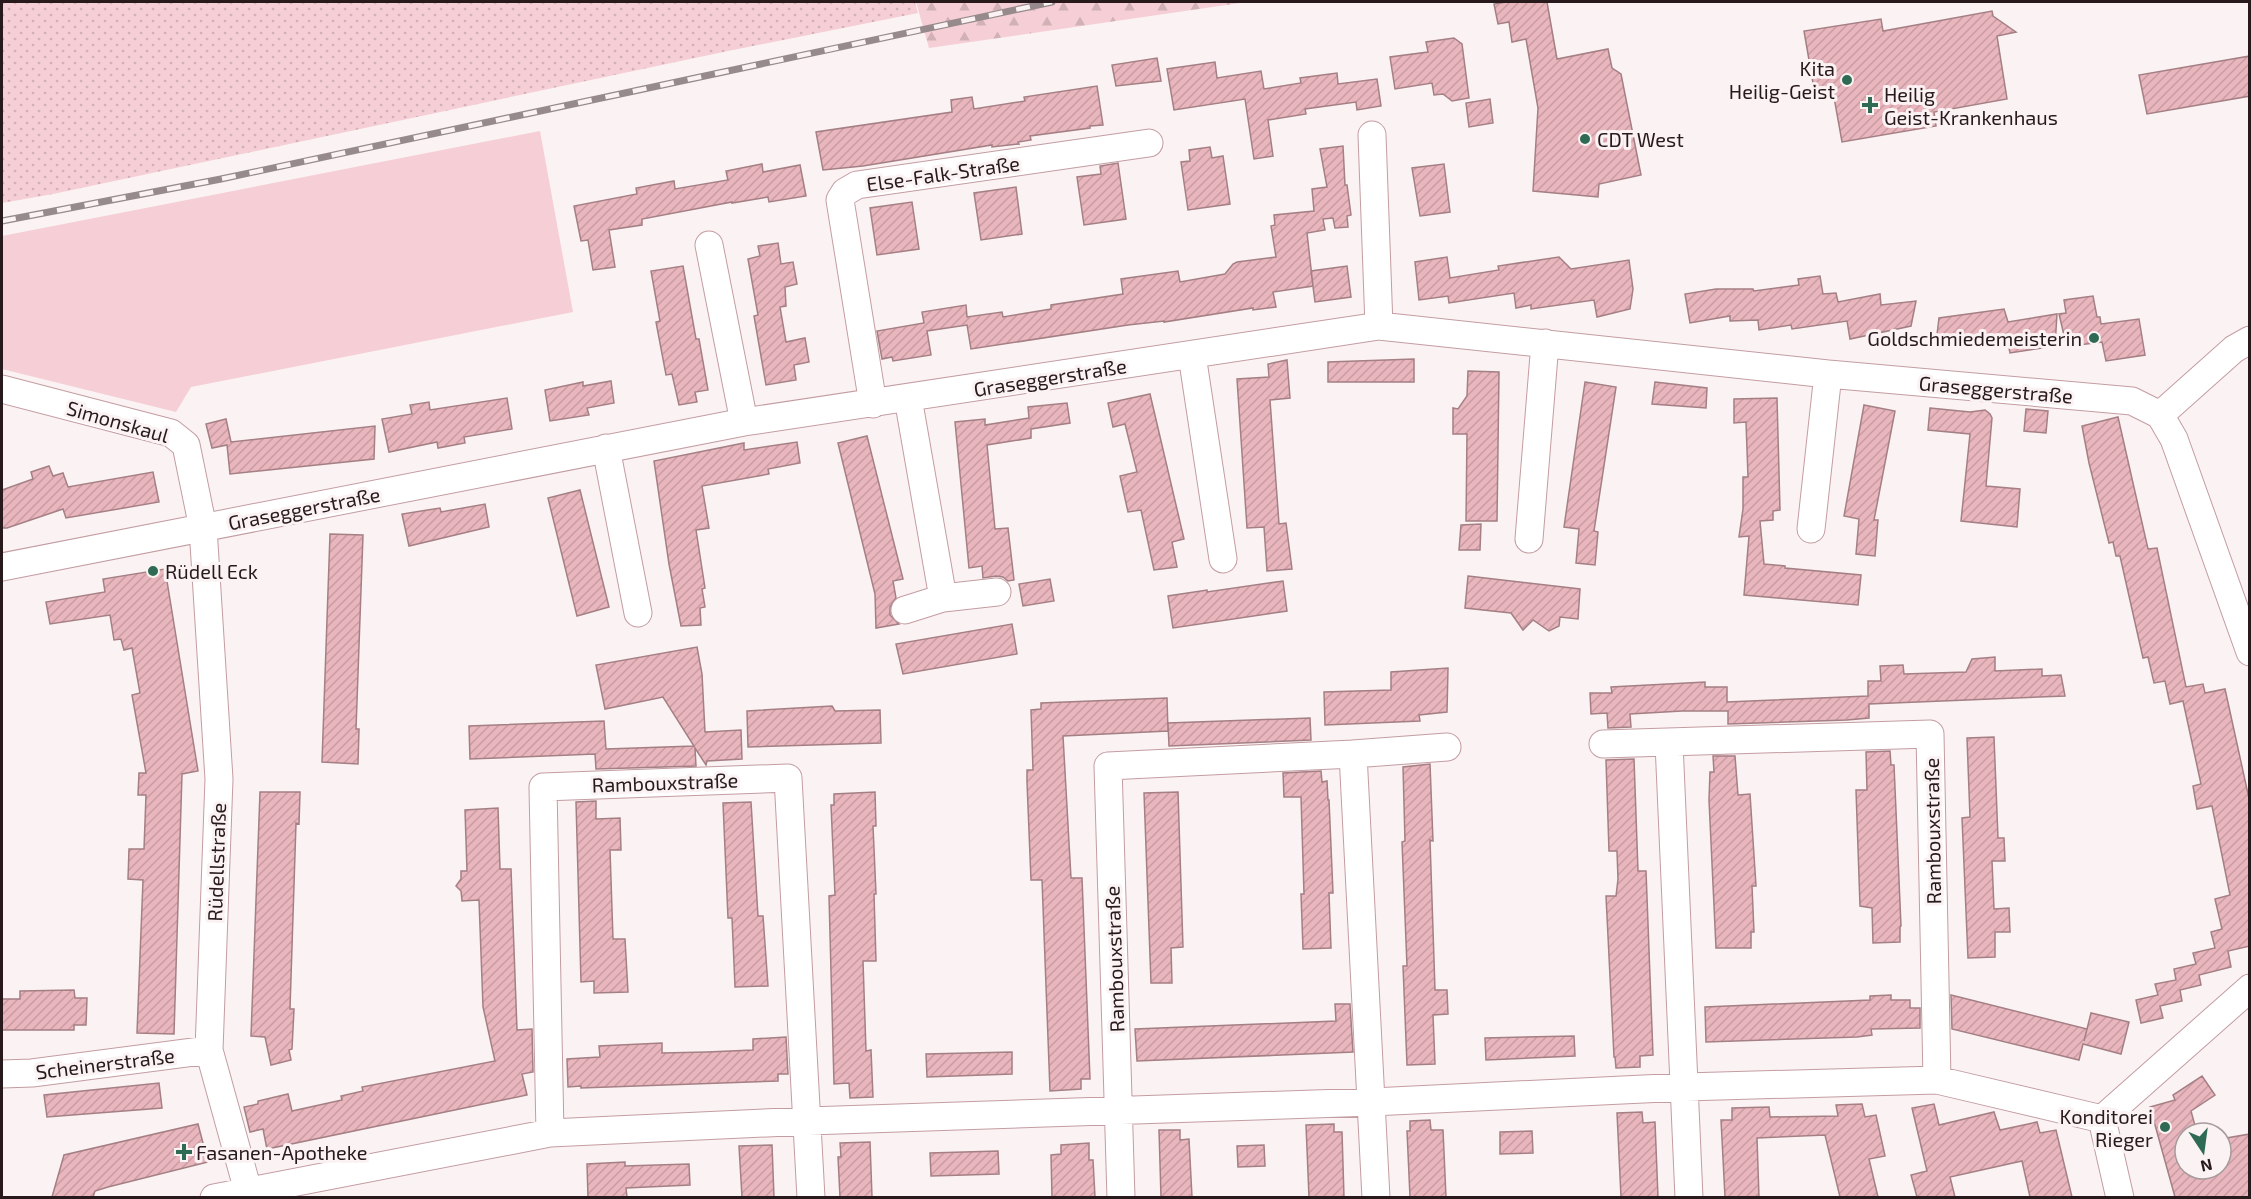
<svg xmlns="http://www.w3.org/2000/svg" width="2251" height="1199" viewBox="0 0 2251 1199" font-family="'Exo 2',sans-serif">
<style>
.grass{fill:url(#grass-dots)}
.forest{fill:url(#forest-firs)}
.garden{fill:#f5cfd5}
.building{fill:url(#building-hatch);stroke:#a47f84;stroke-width:1.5}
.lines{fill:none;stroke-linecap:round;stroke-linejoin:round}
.minor-casing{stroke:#c39da2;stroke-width:29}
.minor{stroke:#fff;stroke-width:27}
.rail-casing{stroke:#968a8c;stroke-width:7}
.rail{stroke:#fbf2f3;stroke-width:4.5;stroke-dasharray:14;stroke-linecap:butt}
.poi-dot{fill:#2f6a54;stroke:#fbf2f3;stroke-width:2}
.labels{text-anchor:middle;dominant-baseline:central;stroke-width:6;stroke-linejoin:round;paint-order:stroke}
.poi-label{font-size:20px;fill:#28191c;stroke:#fbf2f3;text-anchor:start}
.street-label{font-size:20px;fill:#28191c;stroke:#fbf2f3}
</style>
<defs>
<pattern id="grass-dots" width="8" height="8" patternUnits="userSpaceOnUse" patternTransform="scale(1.5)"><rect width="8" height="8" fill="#f5cfd5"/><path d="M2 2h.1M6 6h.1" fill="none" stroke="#d2b1b6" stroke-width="1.8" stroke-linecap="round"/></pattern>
<pattern id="forest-firs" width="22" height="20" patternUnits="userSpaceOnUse" patternTransform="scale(1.5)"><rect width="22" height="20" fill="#f5cfd5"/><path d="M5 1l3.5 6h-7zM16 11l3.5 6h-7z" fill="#d2b1b6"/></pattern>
<pattern id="building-hatch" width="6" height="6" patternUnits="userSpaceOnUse" patternTransform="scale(1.5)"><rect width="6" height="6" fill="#e9b6bd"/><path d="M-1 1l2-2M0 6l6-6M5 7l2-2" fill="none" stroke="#c89ca2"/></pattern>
</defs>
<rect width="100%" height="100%" fill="#fbf2f3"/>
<path class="grass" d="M2,2H915L918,13L728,51L53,194L2,203Z"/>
<path class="forest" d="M916,2H1247L929,48Z"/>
<path class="garden" d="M540,131L573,312L191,387L176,412L2,369V236Z"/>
<path class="building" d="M1506,2H1547L1557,59L1608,49L1612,68L1621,74L1641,175L1599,184L1598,197L1533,191L1538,108L1526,39L1512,42L1509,22L1498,24L1494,4Z
M1992,11L1993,16L2016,32L1997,36L2007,99L1934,112L1936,126L1842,142L1832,86L1814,89L1804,31L1881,19L1883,31Z
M1454,38L1462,44L1469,98L1452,101L1443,94L1434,95L1432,83L1395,89L1390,57L1428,52L1426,42Z
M2250,56V96L2147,114L2139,75Z
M1157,58L1161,81L1116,86L1112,65Z
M1215,62L1217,78L1261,71L1264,89L1301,83L1300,78L1337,73L1338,84L1377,79L1381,106L1357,110L1356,102L1305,109L1306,114L1268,120L1273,156L1254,159L1245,99L1174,110L1167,69Z
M1097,86L1103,125L1090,126V128L1030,136L1031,140L1018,142L1019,144L992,147V145L863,166L823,170L816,132L952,112L951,100L972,97L974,109L1025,101L1024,97Z
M1490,99L1493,123L1469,127L1466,103Z
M1343,146L1345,185H1347L1351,215L1347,216L1348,227L1335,228L1333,218L1323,219L1325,230L1307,233L1313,286L1273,292L1276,307L1253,310V308L1164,322V321L1128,325L971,349L967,325L927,331L931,355L893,361L892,357L882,359L877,331L924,323L922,312L966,305L967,317L1002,312L1003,317L1051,309V305L1123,294L1121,279L1178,271L1180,282L1225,274L1233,264L1237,262L1276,257L1271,226L1275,225L1274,215L1314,211L1312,189L1327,187L1320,149Z
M1210,147L1212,158L1223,156L1230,204L1188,210L1181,162L1190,161L1189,150Z
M1118,163L1126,219L1084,225L1077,177L1101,174L1100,166Z
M762,164L763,172L800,165L806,196L769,202L768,197L732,203V202L642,219V225L609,230L615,267L593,270L588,240L581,241L574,206L637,194L636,188L674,181L675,189L728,180L726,171Z
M1444,164L1450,212L1420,216L1412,168Z
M1016,187L1022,234L981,240L974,193Z
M912,202L919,249L877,255L870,208Z
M778,243L781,264L793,262L797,284L785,287L786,306L780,307L786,342L805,338L809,362L794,365L796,380L766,385L754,316L758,315L748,259L760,256L758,246Z
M1447,257L1450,278L1499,270L1498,266L1559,257L1571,269L1629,260L1633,289L1630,309L1597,317L1594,300L1531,309V305L1516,308L1514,293L1449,303L1448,296L1419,300L1415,262Z
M683,266L696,339H699L708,390L695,392L697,402L679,405L672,374L666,375L656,322L660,321L651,271Z
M1347,266L1351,297L1315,302L1311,271Z
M1820,276L1823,294L1836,293L1838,302L1880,294L1881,305L1916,301L1911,326L1850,339L1847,321L1792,329L1791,325L1759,330L1758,320L1730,321V316L1690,323L1685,294L1716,289H1753L1754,291L1799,285L1798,279Z
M2093,296L2097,317H2100L2101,324L2139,319L2145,355L2106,361L2102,342L2071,346L2070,343L2066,344L2059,314L2066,313L2064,300Z
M2004,309L2008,322L2057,314L2055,346L2010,353L2006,334L1936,343L1939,318Z
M1414,359V382H1328V362Z
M1287,360L1290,398L1270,400L1279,524L1286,523L1292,569L1267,571L1264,527L1247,528L1237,379L1269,377L1268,364Z
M1468,371L1499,372L1497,521H1466L1467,434H1453V408L1458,409L1467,396Z
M611,381L614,403L587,408L589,415L550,421L545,390L583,382V386Z
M1585,382L1616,387L1594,531L1598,532L1595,565L1576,563L1579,529L1564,527Z
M1655,382L1707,388L1706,408L1652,404Z
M1150,394L1184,539L1172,542L1177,567L1154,570L1141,510L1128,512L1120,476L1137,472L1125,424L1113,427L1108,403Z
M507,398L512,429L464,437L465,443L438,448L437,442L389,452L382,419L412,414L410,405L429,402L430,410Z
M1777,398L1780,510L1773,511V520L1760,521L1764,564L1785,566V568L1861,575L1858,605L1744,595L1749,536L1739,537L1743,509V477H1748L1746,422L1734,423V399Z
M1067,403L1070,423L1031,429V438L987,445L995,529L1008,528L1014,580L1008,581L1003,577L996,576L983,578L982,566L969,568L955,422L985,419V425L1029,418L1028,407Z
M1864,405L1895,411L1874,520H1878L1875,556L1856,554L1859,519L1844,516Z
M1930,408L1970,412L1985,410L1990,414L1992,418L1986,486L2020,489L2017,527L1961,521L1970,434L1928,430Z
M2026,409L2048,411L2046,433L2024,431Z
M2118,417L2148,549L2157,548L2186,687L2203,684L2205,693L2225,689L2250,803V946L2228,951L2231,967L2199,975L2201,985L2180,990L2182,1001L2160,1006L2163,1018L2141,1023L2136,1000L2158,995L2155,984L2176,980L2174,969L2196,964L2193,953L2215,948L2211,932L2222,929L2215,899L2230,895L2212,806L2197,809L2193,786L2201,784L2183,701L2170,704L2165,681L2154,683L2148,657L2143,658L2120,556H2116L2113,542L2109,543L2089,463L2082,426Z
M226,419L231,442L375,426L374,459L230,474L227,445L212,448L206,424Z
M867,436L903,579L893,581L896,598L890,607V615L899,624L876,628L875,594L838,443Z
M797,442L800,463L768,469L769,474L702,486L709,528L696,530L705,588L702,589L705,607L700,608L701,625L681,626L669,564L654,461L744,443V450Z
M49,466L53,476L63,473L68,487L153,472L159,502L66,518L63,509L7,528H2V490L33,479L31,472Z
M580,490L609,607L577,616L548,498Z
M485,504L489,527L409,546L402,514L440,508L441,512Z
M1481,524L1480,550H1459L1461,525Z
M330,534L363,535L356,729H359L358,764L322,762Z
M165,569L198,771L182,774L174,1034L137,1033L143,880L128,879L129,849H144L146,795H138L139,773H146L132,695L140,693L132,648L124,650L121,639L114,640L110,615L50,624L46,602L105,592L103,579Z
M1468,576L1580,589L1578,619L1560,617L1559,626L1549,631L1533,620L1523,630L1511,613L1465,608Z
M1050,579L1054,601L1023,606L1019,584Z
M1283,581L1287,611L1173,628L1168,596L1207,590V592Z
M1012,624L1017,654L903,674L896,644Z
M697,647L702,674L705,732L741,730L742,759L707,761L706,765L695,748L696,766L596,769L595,754L470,759L469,726L604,721L606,749L694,746L663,697L605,709L596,665Z
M1995,657V671L2042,669V676L2061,675L2065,696L1869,704V718L1847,720L1728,724V711H1682L1630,714L1631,727L1608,728L1607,713L1591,714L1590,693H1612L1611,687L1705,682V687H1727V702L1868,696V681H1881L1880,666L1903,665L1904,674L1966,672L1972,659Z
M1448,668L1447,712L1419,715L1420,721L1325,725L1324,692L1391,690V672Z
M1167,698L1168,731L1063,736L1071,878H1082L1090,1079H1081V1089L1050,1091L1042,880H1031L1027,782V770H1033L1031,710L1041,709V703Z
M832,706L835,711L880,710L881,743L748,747L747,711Z
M1310,718L1311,740L1169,746L1168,723Z
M1994,737L1998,838H2004L2005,861H1992L1994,909L2009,908L2010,932H1995V957L1968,958L1962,818L1970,817L1967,738Z
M1890,751L1891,765H1894L1901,926L1900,927V942L1873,943L1872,908L1860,906L1856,790H1867L1866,752Z
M1713,756H1735L1738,795L1750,794L1756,886H1752L1754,932H1751V948H1716L1709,800L1710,772H1714Z
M1634,759L1638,871H1646L1653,1055L1640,1056V1067L1616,1068L1615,1057H1614L1606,896H1616L1618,879L1617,851H1609L1606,760Z
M1430,764L1433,841L1430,840L1435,990H1447L1448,1014L1433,1015L1435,1064L1407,1065L1403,966H1407L1402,842L1405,841L1403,767Z
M1321,771L1322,782L1327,781L1328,800H1329L1333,893H1329L1331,948L1303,949L1301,894H1304L1301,797H1284L1283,773Z
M260,792H300L299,824L296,823L290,1009H294L292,1049L289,1050L291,1060L271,1065L265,1037L251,1036Z
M875,792L876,826H873L876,894H874L876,961H863L866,1051L871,1050L873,1097L850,1098L849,1083L834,1084L829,896L835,895L831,805H834V794Z
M1178,792L1183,947L1171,948L1172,983H1151L1144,793Z
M596,801V819L620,818L621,850H610L613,939H625L628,992L594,993V981L581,982L576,802Z
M751,802L758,916H763L768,986L735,987L732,918H728L723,803Z
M498,808L500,869H511L517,1030L532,1029L533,1072L522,1074L527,1095L267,1149L263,1129L250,1132L244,1107L258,1104V1101L288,1094L292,1111L342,1100L341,1096L363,1091L362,1087L495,1061L483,1007L479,900L462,901L461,891L456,886L461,879V871H467L465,810Z
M74,990L75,998H87L86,1025H74V1030H2V999H20V991Z
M1891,995V1000H1910V1008H1920V1028L1871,1029L1872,1035L1857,1037L1706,1042L1705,1007L1870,1000V996Z
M1951,995L2087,1029L2084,1041L2091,1013L2129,1022L2121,1054L2083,1044L2079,1060L1952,1029Z
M1335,1004H1350L1353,1052L1137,1061L1135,1029L1336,1021Z
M1574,1036L1575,1056L1486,1060L1485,1038Z
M786,1037L788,1074H778V1081L581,1088V1086L568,1087L567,1059L600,1057L599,1046L662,1043V1053L707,1052L753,1050V1039Z
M1012,1052V1074L927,1077L926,1054Z
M2202,1076L2215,1095L2191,1111L2197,1133H2185V1169H2221V1139L2250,1134V1197H2175L2150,1107L2175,1100L2173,1095Z
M159,1083L162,1108L47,1117L44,1095Z
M1862,1104L1865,1117L1876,1115L1885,1156L1869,1159L1878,1197H1840L1825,1135L1757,1138L1759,1197H1725L1721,1120H1732V1108L1769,1107L1770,1117L1838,1116L1836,1105Z
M1934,1104L1939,1125L1994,1112L2000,1130L2037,1122L2040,1133L2056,1130L2072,1197H2030L2022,1161L1950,1177L1955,1197H1917L1911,1175L1927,1171L1912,1108Z
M1642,1112L1643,1123L1655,1122L1658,1197H1621L1617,1113Z
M1430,1120L1431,1130H1443L1446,1197H1410L1407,1131H1410V1121Z
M198,1124L208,1162L108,1187L95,1191L93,1197H52L64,1155Z
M1334,1124V1132H1342L1344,1197H1309L1306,1125Z
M1159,1130H1180V1140L1189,1139L1192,1197H1161Z
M1532,1131L1533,1153L1500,1154V1132Z
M870,1142L872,1197H840L838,1157H841L840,1143Z
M1089,1143V1160H1093L1095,1197H1052L1051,1155L1061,1154V1145Z
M772,1145L774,1197H742L739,1146Z
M1264,1145L1265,1166L1238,1167L1237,1146Z
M998,1151L999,1174L931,1176L930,1153Z
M625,1162V1166L689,1164L690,1185L626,1188L627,1197H588L587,1164Z"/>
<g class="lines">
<defs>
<path id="minor" d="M1372,135L1379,326
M709,245L744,422
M1192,355L1223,559
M2,389L171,433L186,445L203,528L219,779L209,1050L250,1198
M908,398L943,598L997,592
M873,404L840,200L845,192L857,185L1149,143
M2160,415L2174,439L2250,652
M606,448L638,613
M1811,529L1828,374
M1529,539L1545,343
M2,567L744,422L1379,326L1828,374L2132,401L2160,415L2234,349L2250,340
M905,610L943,598
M1669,743L1689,1198
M1603,744L1930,734L1937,1080
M1353,754L1447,747
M2,1074L32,1073L209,1050
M2102,1119L2250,988
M550,1133L543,787L788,778L811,1198
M214,1198L550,1133L808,1121L1372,1102L1685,1087L1937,1080L2102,1119L2120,1198
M1121,1198L1108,766L1353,754L1376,1198"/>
</defs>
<use href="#minor" class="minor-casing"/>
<use href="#minor" class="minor"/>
<defs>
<path id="rail" d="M2,221L221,179L1052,2"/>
</defs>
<use href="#rail" class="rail-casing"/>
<use href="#rail" class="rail"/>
</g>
<g class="poi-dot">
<circle cx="1847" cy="80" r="6"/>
<path d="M1867 96h6v6h6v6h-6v6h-6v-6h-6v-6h6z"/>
<circle cx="1585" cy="139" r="6"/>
<circle cx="2094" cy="338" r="6"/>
<circle cx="153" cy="571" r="6"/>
<circle cx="2165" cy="1127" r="6"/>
<path d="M181 1143h6v6h6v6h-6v6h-6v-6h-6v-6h6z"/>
</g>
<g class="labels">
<g class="poi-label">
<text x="1835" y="68" text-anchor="end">Kita<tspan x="1835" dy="23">Heilig-Geist</tspan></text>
<text x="1884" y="94">Heilig<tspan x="1884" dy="23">Geist-Krankenhaus</tspan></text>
<text x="1597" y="139">CDT West</text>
<text x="2082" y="338" text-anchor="end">Goldschmiedemeisterin</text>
<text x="165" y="571">Rüdell Eck</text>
<text x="2153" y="1116" text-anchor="end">Konditorei<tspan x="2153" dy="23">Rieger</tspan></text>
<text x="196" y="1152">Fasanen-Apotheke</text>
</g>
<g class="street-label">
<text transform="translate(943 173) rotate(-8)">Else-Falk-Straße</text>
<text transform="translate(1050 377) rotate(-9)">Graseggerstraße</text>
<text transform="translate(1996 389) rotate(5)">Graseggerstraße</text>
<text transform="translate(118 421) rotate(16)">Simonskaul</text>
<text transform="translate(304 508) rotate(-11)">Graseggerstraße</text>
<text transform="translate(665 782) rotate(-2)">Rambouxstraße</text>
<text transform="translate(1932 831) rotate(-91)">Rambouxstraße</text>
<text transform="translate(216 862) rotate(-88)">Rüdellstraße</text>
<text transform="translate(1114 959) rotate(-92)">Rambouxstraße</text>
<text transform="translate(105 1063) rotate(-7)">Scheinerstraße</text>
</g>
</g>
<rect width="2251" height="1199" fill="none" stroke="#28191c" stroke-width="6"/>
<g transform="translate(2203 1151) rotate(167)"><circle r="28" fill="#fbf2f3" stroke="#a79b9d" stroke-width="1.5"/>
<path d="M0-4.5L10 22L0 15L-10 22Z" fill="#2f6a54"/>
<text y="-9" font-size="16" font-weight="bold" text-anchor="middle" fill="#28191c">N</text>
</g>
</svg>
